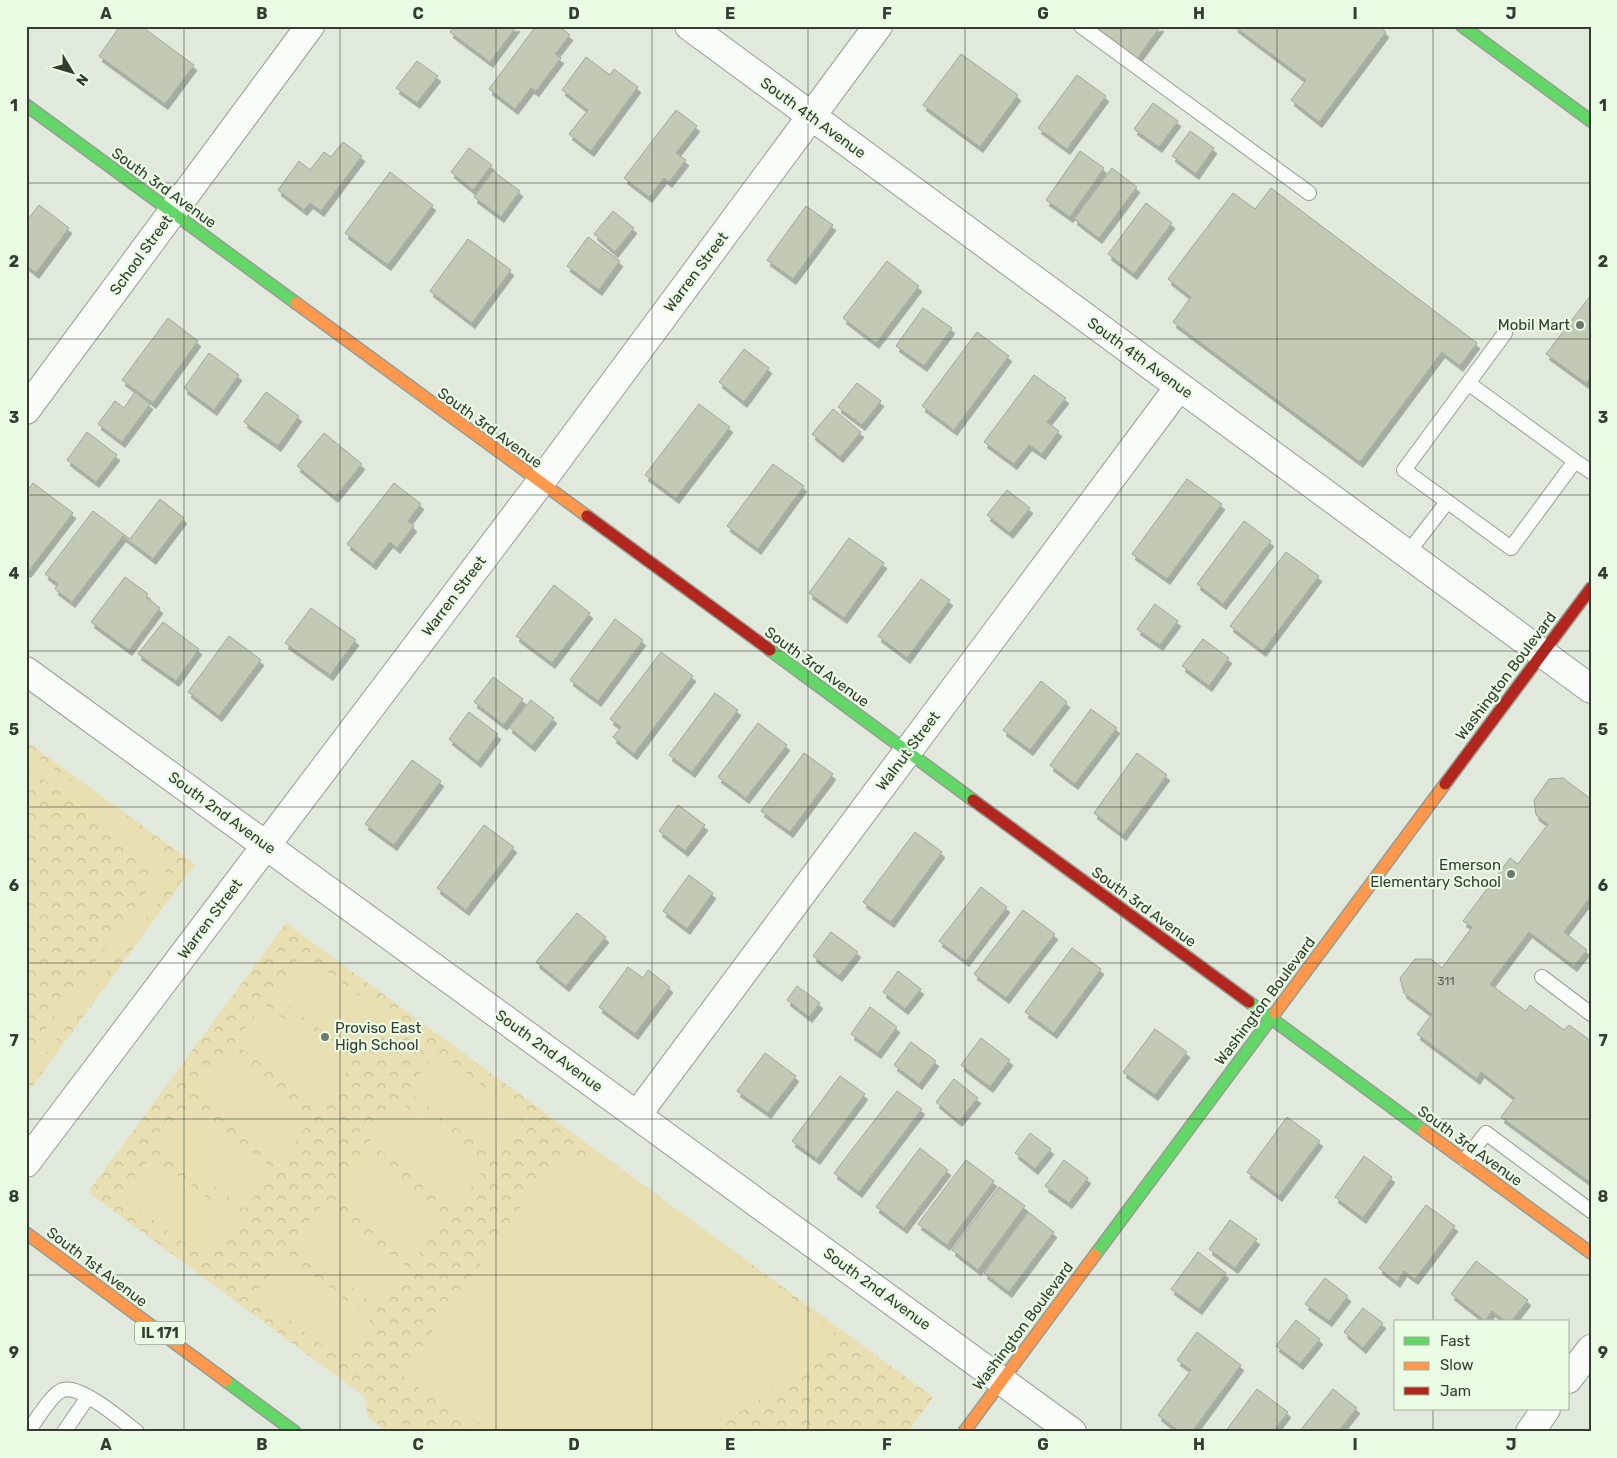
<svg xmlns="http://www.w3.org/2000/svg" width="1617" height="1458" viewBox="0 0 1617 1458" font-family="Rubik,sans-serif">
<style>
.forest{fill:url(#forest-crowns)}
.pitch{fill:#e8e0b2}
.building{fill:#c2c9b4;stroke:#a2a79c;filter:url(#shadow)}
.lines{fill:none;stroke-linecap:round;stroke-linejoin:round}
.lane-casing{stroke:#969e94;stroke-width:16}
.street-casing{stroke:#969e94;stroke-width:30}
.fast-casing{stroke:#969e94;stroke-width:14}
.slow-casing{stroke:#969e94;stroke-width:14}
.jam-casing{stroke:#969e94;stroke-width:14}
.lane{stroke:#fafcfa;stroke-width:14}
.street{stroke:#fafcfa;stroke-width:28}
.fast{stroke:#63d668;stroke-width:11}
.slow{stroke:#ff974d;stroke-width:11}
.jam{stroke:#b3261e;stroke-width:11}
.grid{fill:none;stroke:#343c32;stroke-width:1;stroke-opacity:0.55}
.poi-dot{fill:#70796e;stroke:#eafce4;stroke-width:2}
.labels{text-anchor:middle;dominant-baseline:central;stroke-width:4.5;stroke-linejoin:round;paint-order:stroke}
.number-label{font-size:12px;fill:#585f52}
.shield{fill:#eafce4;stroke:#6b7667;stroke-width:1}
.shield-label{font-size:14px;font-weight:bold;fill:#343c32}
.street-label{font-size:15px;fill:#343c32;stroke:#eafce4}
.poi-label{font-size:15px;fill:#343c32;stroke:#eafce4;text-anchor:end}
.neatline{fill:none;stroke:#343c32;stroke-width:2}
.grid-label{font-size:16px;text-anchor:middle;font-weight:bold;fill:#343c32}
</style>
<defs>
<pattern id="forest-crowns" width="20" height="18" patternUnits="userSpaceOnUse" patternTransform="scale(1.25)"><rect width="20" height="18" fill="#e8e0b2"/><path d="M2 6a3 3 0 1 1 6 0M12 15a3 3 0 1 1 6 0" fill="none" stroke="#c8c19a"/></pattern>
<filter id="shadow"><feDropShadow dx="3" dy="5.5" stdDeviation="0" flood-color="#0004"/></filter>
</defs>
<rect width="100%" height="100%" fill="#e0e9dc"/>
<path class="forest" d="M26,741L195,864L26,1095Z
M286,923L933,1397L908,1432H387L368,1417L365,1397L88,1192Z"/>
<path class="pitch" d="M26,749L148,836L164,858L166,881L158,902L26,1081V1055L145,894C152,873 152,866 138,849L26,767Z
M303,953L389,1018L358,1058L272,993Z
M264,1004L350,1068L320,1108L234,1043Z
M437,1051L523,1116L493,1156L407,1091Z
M227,1054L312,1119L282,1159L196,1094Z
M400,1102L486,1167L455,1207L369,1142Z
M189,1105L275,1170L245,1209L159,1144Z
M361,1153L447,1217L417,1257L331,1192Z
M151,1156L237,1220L207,1260L121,1196Z
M554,1160L612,1162L835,1331L806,1367L746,1409L699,1432H499L443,1407L402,1375Z
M323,1204L409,1268L379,1308L293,1243Z
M285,1254L371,1319L341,1359L255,1294Z"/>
<path class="building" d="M120,26H141L194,65L165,104L99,56Z
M455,26H517L490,62L450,32Z
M536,26H559L570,35L555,54L561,58L536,91L531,88L515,109L489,89Z
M1090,26H1161L1136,60Z
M1234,26H1379L1386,32L1319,122L1291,100L1306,80Z
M961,54L1018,95L980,147L923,105Z
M586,57L610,75L614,69L638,87L591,151L569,134L588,110L562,90Z
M417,61L438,76L417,103L396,88Z
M1077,75L1106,96L1067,149L1038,128Z
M1153,103L1178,121L1159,147L1134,129Z
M676,110L697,126L676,153L686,160L669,182L664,178L649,197L624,178Z
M1190,131L1214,148L1196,174L1172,156Z
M343,142L362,156L321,211L310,203L304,210L278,190L299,161L310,170L324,152L331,157Z
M469,148L492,165L473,190L451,172Z
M1080,151L1104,168L1070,217L1046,200Z
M1112,168L1137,187L1099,238L1074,219Z
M493,171L520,191L501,217L474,197Z
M390,172L433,205L388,265L345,233Z
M1271,188L1477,343L1460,366L1442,352L1360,462L1173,322L1191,297L1168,279L1233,193L1255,209Z
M1146,203L1172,223L1134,274L1108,254Z
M39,205L69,228L36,273L26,265V222Z
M806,206L833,225L793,279L767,260Z
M613,211L634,228L615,252L594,234Z
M588,237L620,261L599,290L567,266Z
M468,239L511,270L472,323L430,291Z
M887,261L919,286L876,343L843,318Z
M1591,295V377L1586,383L1546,354Z
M923,308L952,328L924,366L896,346Z
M168,318L198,341L153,403L122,380Z
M977,332L1009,356L954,430L922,406Z
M744,349L769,368L744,402L719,382Z
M209,353L239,375L214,410L184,388Z
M1034,375L1066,398L1047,422L1059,431L1042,454L1029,445L1014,464L984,442Z
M857,383L881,401L862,425L838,407Z
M135,392L150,404L122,442L98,424L115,401L124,408Z
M266,392L299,416L278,446L244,422Z
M699,404L730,427L676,498L645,475Z
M833,409L861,432L840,457L812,434Z
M87,432L117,455L96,482L67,460Z
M324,433L362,464L335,497L297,466Z
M773,464L804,486L758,549L727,526Z
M1187,479L1222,504L1167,579L1132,554Z
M33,483L73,513L28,572L26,571V492Z
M394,483L421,504L408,521L414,526L397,548L390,542L373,564L347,544Z
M1007,490L1030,508L1010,533L987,515Z
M160,499L184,518L153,559L123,536L72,602L55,589L58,584L45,574L93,511L130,539Z
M1244,521L1271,541L1223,604L1197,584Z
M849,538L884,563L844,618L809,593Z
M1286,552L1319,576L1263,651L1230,626Z
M125,577L148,594L146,597L160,608L129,650L91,622Z
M921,579L950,600L907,658L878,636Z
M554,585L590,613L552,663L516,636Z
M1155,604L1178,621L1160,645L1137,629Z
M311,608L356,640L330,675L285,643Z
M615,619L643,640L598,701L570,680Z
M163,622L199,649L176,681L138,654Z
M229,636L261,660L219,716L188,692Z
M1203,639L1229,658L1209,686L1182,666Z
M661,652L693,676L634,754L613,737L621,727L610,719Z
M493,677L523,699L504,725L474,702Z
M1041,681L1067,702L1030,750L1003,730Z
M715,693L738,710L692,772L669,755Z
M531,700L554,718L532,746L509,727Z
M1091,709L1117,728L1075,784L1050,765Z
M469,712L498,734L478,762L449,739Z
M758,723L787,745L746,798L718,777Z
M804,753L833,774L790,832L761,811Z
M1137,753L1167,775L1123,835L1094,813Z
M412,760L441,781L394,845L365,824Z
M1563,778L1591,799V896L1564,932L1587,950L1574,966L1529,932L1490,984L1526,1011L1530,1005L1564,1030L1569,1025L1591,1041V1183L1501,1117L1515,1098L1481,1072L1477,1079L1417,1034L1432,1014L1404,993L1400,978L1415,959H1431L1442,968L1472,927L1463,921L1510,858L1518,864L1548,824L1536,815L1534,800L1549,779Z
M678,805L705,825L685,851L659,831Z
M484,825L514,847L466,910L437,888Z
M915,832L942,852L891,922L863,902Z
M689,875L713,893L687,929L663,911Z
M981,887L1007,907L966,961L939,941Z
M1023,910L1055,934L1006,998L974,974Z
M577,913L606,937L566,986L536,962Z
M831,932L858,952L839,976L813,956Z
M1072,948L1101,969L1054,1033L1025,1012Z
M628,967L643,978L648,970L670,987L635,1034L599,1007Z
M898,971L921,989L905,1009L883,992Z
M797,986L820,1003L809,1017L787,1000Z
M870,1007L897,1027L878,1053L851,1034Z
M1155,1029L1187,1052L1155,1095L1123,1072Z
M981,1038L1010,1060L990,1087L961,1065Z
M911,1042L936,1061L919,1084L894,1065Z
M765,1053L796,1076L768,1113L737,1091Z
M840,1076L865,1094L817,1159L792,1141Z
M954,1079L978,1098L959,1121L936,1102Z
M897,1091L922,1109L859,1192L834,1173Z
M1287,1117L1320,1141L1279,1196L1247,1172Z
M1030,1133L1051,1149L1035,1169L1015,1153Z
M920,1148L948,1170L904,1228L876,1207Z
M1364,1156L1392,1177L1363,1218L1335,1197Z
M966,1160L994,1181L947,1245L918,1224Z
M1064,1160L1088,1178L1069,1203L1045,1186Z
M999,1187L1025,1206L978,1270L952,1250Z
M1426,1205L1455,1226L1415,1279L1404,1271L1397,1282L1379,1268Z
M1028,1212L1054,1232L1009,1292L984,1273Z
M1230,1220L1257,1239L1235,1268L1209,1249Z
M1198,1252L1226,1273L1199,1309L1171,1289Z
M1476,1261L1528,1300L1511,1322H1507L1492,1311L1485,1321L1451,1294Z
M1325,1278L1348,1296L1329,1321L1305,1304Z
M1363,1308L1383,1323L1363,1348L1344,1332Z
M1296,1320L1320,1339L1300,1364L1276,1346Z
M1197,1332L1241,1365L1192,1432H1180L1158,1415L1191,1370L1177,1360Z
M1257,1389L1288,1412L1273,1432H1225Z
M1333,1389L1357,1408L1338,1432H1299Z"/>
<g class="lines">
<defs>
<path id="lane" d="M1081,26L1309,193
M1505,333L1404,470L1511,548L1575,461L1591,472
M1468,383L1575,461
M1407,554L1447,502
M1542,977L1591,1014
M1465,1160L1486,1133L1591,1211
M28,1432C35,1422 52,1393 63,1390C80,1384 123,1421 137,1432
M64,1432L88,1397"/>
<path id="street" d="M689,26L1591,689
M26,410L310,26
M26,671L1072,1432
M637,1115L1179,387
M26,1163L540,483L878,26
M1568,1379L1591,1349
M1530,1432L1546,1409"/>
<path id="fast" d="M1462,26L1591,121
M26,105L296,303
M770,650L973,800
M1249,1002L1424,1131
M1095,1255L1275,1013
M226,1381L295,1432"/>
<path id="slow" d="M296,303L587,516
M1275,1013L1445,784
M1424,1131L1591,1253
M26,1233L226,1381
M964,1432L1095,1255"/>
<path id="jam" d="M587,516L770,650
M1445,784L1591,588
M973,800L1249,1002"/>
</defs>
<use href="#lane" class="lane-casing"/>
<use href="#street" class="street-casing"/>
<use href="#fast" class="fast-casing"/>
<use href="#slow" class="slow-casing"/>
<use href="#jam" class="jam-casing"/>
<use href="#lane" class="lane"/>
<use href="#street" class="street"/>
<use href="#fast" class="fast"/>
<use href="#slow" class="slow"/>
<use href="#jam" class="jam"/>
</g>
<path class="grid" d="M184,26V1432M340,26V1432M496,26V1432M652,26V1432M808,26V1432M965,26V1432M1121,26V1432M1277,26V1432M1433,26V1322M26,183H1591M26,339H1591M26,495H1591M26,651H1591M26,807H1591M26,963H1591M26,1119H1591M26,1275H1591M1433,1409V1432"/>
<g class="poi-dot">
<circle cx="1580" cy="325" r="5"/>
<circle cx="1511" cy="874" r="5"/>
<circle cx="325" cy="1037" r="5"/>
</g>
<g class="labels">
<g class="number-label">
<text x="1446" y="981">311</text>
</g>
<rect class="shield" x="135" y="1321.5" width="50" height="23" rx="4"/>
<g class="shield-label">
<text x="160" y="1333">IL 171</text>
</g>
<g class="street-label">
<text transform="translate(813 118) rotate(36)">South 4th Avenue</text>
<text transform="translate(164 188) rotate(36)">South 3rd Avenue</text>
<text transform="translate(141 255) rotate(-54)">School Street</text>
<text transform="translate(696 272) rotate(-53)">Warren Street</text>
<text transform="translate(1140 358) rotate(36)">South 4th Avenue</text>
<text transform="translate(490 428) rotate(36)">South 3rd Avenue</text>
<text transform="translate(454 596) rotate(-53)">Warren Street</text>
<text transform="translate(817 667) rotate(36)">South 3rd Avenue</text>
<text transform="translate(1506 676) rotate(-53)">Washington Boulevard</text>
<text transform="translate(908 751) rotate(-53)">Walnut Street</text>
<text transform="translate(222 813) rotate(36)">South 2nd Avenue</text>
<text transform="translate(1144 907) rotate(36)">South 3rd Avenue</text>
<text transform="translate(210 919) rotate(-53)">Warren Street</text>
<text transform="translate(1265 1001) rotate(-53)">Washington Boulevard</text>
<text transform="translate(549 1051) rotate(36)">South 2nd Avenue</text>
<text transform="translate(1470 1146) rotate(36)">South 3rd Avenue</text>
<text transform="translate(97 1267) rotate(37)">South 1st Avenue</text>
<text transform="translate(877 1289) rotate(36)">South 2nd Avenue</text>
<text transform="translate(1023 1326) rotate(-53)">Washington Boulevard</text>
</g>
<g class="poi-label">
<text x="1570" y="325">Mobil Mart</text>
<text x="1501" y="865">Emerson<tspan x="1501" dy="17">Elementary School</tspan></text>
<text x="335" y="1028" text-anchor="start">Proviso East<tspan x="335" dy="17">High School</tspan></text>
</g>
</g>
<rect width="1617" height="1458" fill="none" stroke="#eafce4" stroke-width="55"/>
<rect x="1394" y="1320" width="175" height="90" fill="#eafce4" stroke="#a1af9d"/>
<rect x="1404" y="1337" width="25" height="8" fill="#63d668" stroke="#a1af9d"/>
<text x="1440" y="1346" font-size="15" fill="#343c32">Fast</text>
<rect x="1404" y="1362" width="25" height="8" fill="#ff974d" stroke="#a1af9d"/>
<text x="1440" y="1370" font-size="15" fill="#343c32">Slow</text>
<rect x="1404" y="1387" width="25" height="8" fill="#b3261e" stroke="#a1af9d"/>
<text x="1440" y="1396" font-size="15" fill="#343c32">Jam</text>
<g transform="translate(72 72) rotate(128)" stroke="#eafce4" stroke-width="4" paint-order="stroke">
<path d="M0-4L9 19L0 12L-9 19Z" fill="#343c32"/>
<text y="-8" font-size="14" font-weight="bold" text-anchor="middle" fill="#343c32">N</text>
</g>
<rect x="28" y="28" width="1562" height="1402" class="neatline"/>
<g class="grid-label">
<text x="106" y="19">A</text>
<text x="262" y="19">B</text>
<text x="418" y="19">C</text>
<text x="574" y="19">D</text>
<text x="730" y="19">E</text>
<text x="887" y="19">F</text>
<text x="1043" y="19">G</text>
<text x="1199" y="19">H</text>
<text x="1355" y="19">I</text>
<text x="1511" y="19">J</text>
<text x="14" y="111">1</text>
<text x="1603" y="111">1</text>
<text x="14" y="267">2</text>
<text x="1603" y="267">2</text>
<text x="14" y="423">3</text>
<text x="1603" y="423">3</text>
<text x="14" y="579">4</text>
<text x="1603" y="579">4</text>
<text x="14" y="735">5</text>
<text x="1603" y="735">5</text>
<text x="14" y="891">6</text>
<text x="1603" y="891">6</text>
<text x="14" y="1046">7</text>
<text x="1603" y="1046">7</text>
<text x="14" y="1202">8</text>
<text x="1603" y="1202">8</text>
<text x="14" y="1358">9</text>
<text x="1603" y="1358">9</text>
<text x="106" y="1450">A</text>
<text x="262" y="1450">B</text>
<text x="418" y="1450">C</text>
<text x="574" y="1450">D</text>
<text x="730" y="1450">E</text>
<text x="887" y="1450">F</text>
<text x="1043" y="1450">G</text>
<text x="1199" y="1450">H</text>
<text x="1355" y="1450">I</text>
<text x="1511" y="1450">J</text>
</g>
</svg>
